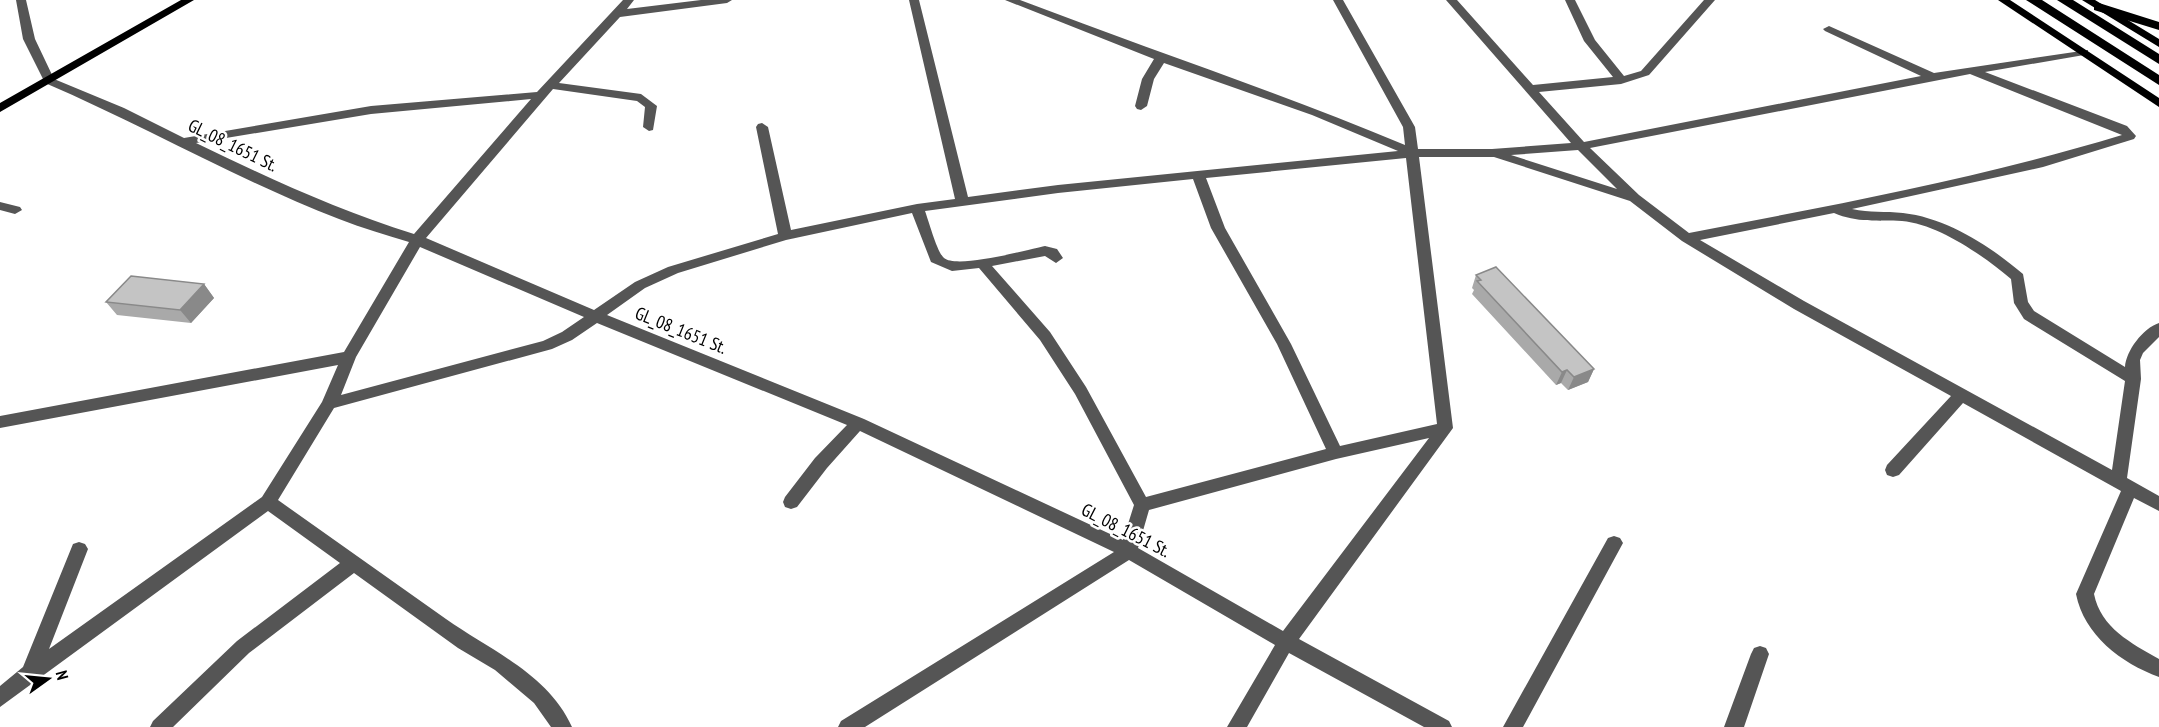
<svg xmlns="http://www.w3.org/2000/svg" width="2159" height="727" viewBox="0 0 2159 727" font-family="'PT Sans Narrow',sans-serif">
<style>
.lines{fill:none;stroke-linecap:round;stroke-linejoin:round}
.minor{fill:#555;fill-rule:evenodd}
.major{fill:#000;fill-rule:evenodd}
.highway{fill:#000;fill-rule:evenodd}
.wall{fill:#a9a9a9}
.shaded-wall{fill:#898989}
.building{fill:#c4c4c4;stroke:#898989;stroke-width:1.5}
.labels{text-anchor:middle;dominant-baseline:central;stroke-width:5;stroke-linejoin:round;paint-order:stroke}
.street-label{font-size:18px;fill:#000;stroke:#fff}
</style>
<rect width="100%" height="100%" fill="#fff"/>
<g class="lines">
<path class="minor" d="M16,0H26L35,39L54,79L124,108L184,138L371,106L537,92L623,0H634L627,9L701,0H732L727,3L620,17L559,83L641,94L657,106L653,130L649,131L643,127L645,107L637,101L553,89L426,238L594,310L635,282L668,267L778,234L756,127L758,124L762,123L768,127L791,230L917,204L955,199L909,0H919L968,197L1058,185L1398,151L1312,115L1164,63L1154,79L1147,106L1141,110L1137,109L1135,106L1142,79L1154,59L1005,0H1020C1148,49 1278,92 1405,145L1403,127L1333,0H1343L1415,127L1418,149H1492L1571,143L1446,0H1457L1533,85L1613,77L1584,41L1565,0H1575L1595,40L1624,76L1641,71L1704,0H1715L1649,75L1621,84L1539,92L1584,142L1921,76L1825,31L1823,29L1829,26L1934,73L2088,50V54L2084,55L1985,72L2127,126L2136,136L2134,139L2043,167L1852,209C1870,213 1885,211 1903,213C1947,218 1990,246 2023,274L2028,302L2034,311L2125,367C2126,351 2143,328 2159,323V337L2143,353L2140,360L2141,379L2127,478L2159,496V511L2134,498L2094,594C2101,628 2131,643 2159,659V677C2121,663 2084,635 2076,594L2121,491L1963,403L1899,475L1893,477L1887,475L1885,470L1887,465L1951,396L1794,309L1682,241L1630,201L1494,157H1419L1453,428L1299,639L1449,721L1452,727H1424L1289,653L1247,727H1227L1275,645L1129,560L865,727H838L841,721L1114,552L860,431L827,468L797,507L791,509L785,507L783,502L785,497L815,458L847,425L597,323L572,340L552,349L334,408L278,500C334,540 390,579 446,619C490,650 548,674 572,727H551L534,703L495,670L458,648L354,573L249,653L173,727H150L153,721L237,641L340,563L268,511L0,707V686L23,667L73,544L79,542L85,544L88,549L49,649L262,497L322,402L338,365L0,428V416L344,352L409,242C386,235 362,228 339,219C238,180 145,126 45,83L23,39ZM1970,74L2122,135C1980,178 1834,205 1689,233L1639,195L1590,148ZM531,99L414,234C337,210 269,178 196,143L371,114ZM1578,150L1617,189L1511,155ZM1406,158L1437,424L1340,446L1291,344L1225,228L1206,178ZM1193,179L1211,228L1277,344L1326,449L1146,497L1086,387L1050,332L992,266L1045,256L1056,263L1063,258L1057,249L1045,246C1027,250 957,269 944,258C937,252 929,222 925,211L1058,193ZM912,213L931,262L952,271L979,268L1040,340L1075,394L1134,505L1123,540L864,419L607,315L645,288L678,273L786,240ZM1834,213C1857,223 1878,220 1902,221C1938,224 1984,256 2011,279L2014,303L2024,319L2125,381L2112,470L1804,301L1700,240ZM420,247L584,317L562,332L543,341L341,395L356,357ZM1429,438L1283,631L1138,548L1149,510L1336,459Z
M0,202L20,207L22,210L15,214L0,210Z
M1614,536L1620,538L1623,543L1523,727H1503L1608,538Z
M1760,646L1766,648L1769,654L1744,727H1724L1751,654L1754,648Z"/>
<path class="major" d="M181,0H194L0,112V103Z
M1998,0H2010L2159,98V107Z
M2082,0H2095L2159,39V47Z"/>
<path class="highway" d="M2026,0H2042L2159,75V85Z
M2057,0H2073L2159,54V64Z
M2099,3L2159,22V30L2094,10V4Z"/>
</g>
<path class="wall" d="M1476,275L1594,369L1588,382L1568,390L1561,383L1556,385L1472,294L1474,290L1472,288Z
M204,284L214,298L191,323L117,315L106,302Z"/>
<path class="shaded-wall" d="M204,284L214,298L191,323L180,310Z
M1594,369L1588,382L1568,390L1574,377Z
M1567,370L1561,383L1556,385L1562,372Z"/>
<path class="building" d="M1496,267L1594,369L1574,377L1567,370L1562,372L1477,281L1481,280L1476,275Z
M131,276L204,284L180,310L106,302Z"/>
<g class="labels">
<g class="street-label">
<text transform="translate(233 145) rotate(26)">GL_08_1651 St.</text>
<text transform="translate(681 330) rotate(22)">GL_08_1651 St.</text>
<text transform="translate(1126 530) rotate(27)">GL_08_1651 St.</text>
</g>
</g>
<g transform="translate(48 679) rotate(75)" stroke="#ffffff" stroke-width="4.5" paint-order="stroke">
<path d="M0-4.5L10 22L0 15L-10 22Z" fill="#000000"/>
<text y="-9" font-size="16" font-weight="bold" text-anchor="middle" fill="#000000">N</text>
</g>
</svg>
